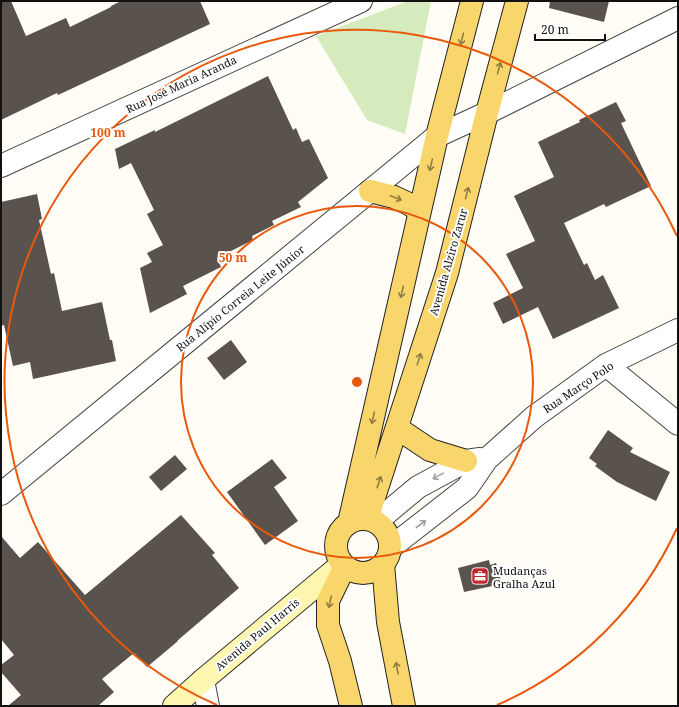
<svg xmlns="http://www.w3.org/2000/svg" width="679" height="707" viewBox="0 0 679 707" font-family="'Noto Serif',serif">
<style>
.green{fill:#d5ebbd}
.building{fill:#5a524d}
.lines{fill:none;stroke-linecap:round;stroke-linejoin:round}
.street-casing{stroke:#444;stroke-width:24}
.secondary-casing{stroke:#333;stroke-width:24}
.primary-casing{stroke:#222;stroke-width:24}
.street{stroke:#fff;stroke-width:22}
.secondary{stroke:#fff6b0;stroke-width:22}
.primary{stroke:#f9d66b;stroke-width:22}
.oneway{stroke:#917d42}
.oneway2{stroke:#a0a0a0}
.ring{fill:none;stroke:#e8590c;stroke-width:2}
.labels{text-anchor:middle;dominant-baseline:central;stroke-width:4;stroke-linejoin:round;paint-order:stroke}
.street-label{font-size:11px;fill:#111;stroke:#fff}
.poi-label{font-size:11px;fill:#111;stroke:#fff;text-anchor:start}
.centre{fill:#e8590c;stroke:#fff;stroke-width:2}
.ring-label{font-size:12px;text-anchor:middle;font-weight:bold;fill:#e8590c;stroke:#fff;stroke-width:4;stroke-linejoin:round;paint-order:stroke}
</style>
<rect width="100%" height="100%" fill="#fffdf5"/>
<path class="green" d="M408,1H431L405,134L367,120L316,36Z"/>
<path class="building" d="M1,1H11L26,36L66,18L70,27L111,7V6L121,1H200L210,24L58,95L57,93L1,120Z
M550,1H609L604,22L549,8Z
M268,76L293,130L296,128L302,142L309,139L328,178L298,202L301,207L272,221L274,225L252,236L253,240L217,258L221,267L183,286L187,294L150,313L140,268L152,262L147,253L163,245L147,214L154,210L131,163L119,169L115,149L155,130V132Z
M616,102L626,121L621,123L651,186L606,207L604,204L564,223L584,265L587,263L595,280L603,275L619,308L553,339L538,307L503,324L493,303L523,288L506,254L535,241L514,196L554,177L538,142L580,122L579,120Z
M37,194L42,219L39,220L51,274L54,273L62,311L102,302L110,340H112L116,361L33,379L30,362L13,366L4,325L1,326V202Z
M231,340L247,362L224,380L207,358Z
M608,430L633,448L630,452L670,472L656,501L617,482L595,466L597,464L589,458Z
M175,455L187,469L161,491L149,477Z
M272,459L287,478L274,487L298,521L265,545L227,492Z
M181,515L215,553L212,555L239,588L177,641H178L147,667L134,653L102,679L114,692L98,706H8L21,695L1,672V665L14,655L1,639V536L20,558L38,542L85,595Z
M489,560L490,565L496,563L502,584L464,592L458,568Z"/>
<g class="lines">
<defs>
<path id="street" d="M1,166L361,1
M606,365L678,424
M1,494L437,136L487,113L678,18
M376,522L418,487L466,461L480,459
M390,548L467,488L487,459L534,417L606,365L678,330
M203,680L208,706"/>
<path id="secondary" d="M174,706L203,680L342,564"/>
<path id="primary" d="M370,191L394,197L409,204L420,211
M397,428L430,450L466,461
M336 546a27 27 0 1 1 54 0a27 27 0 1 1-54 0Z
M367,519L447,273L487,113L517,1
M349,523L437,136L472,1
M383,564L388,622L404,706
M345,566L328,601V625L340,661L351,706"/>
</defs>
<use href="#street" class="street-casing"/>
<use href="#secondary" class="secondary-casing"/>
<use href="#primary" class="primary-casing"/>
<use href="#street" class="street"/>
<use href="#secondary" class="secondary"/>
<use href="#primary" class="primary"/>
</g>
<defs><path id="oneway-shaft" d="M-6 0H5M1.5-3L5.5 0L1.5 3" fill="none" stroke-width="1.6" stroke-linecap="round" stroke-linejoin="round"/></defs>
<g class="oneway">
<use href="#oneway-shaft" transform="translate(462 39) rotate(104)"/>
<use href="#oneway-shaft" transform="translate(499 68) rotate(-75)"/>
<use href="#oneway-shaft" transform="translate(431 165) rotate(103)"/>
<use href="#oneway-shaft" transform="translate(467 193) rotate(-76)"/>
<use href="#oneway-shaft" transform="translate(396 198) rotate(21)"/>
<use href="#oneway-shaft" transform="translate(402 292) rotate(103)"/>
<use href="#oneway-shaft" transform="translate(419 359) rotate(-72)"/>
<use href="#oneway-shaft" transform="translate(373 418) rotate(103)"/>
<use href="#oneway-shaft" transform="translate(379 482) rotate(-72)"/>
<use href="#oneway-shaft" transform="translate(330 602) rotate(102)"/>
<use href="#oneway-shaft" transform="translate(397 668) rotate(-101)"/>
</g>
<g class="oneway2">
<use href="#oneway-shaft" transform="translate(438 476) rotate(151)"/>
<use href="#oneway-shaft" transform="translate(421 524) rotate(-37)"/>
</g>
<g class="ring">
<circle cx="357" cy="382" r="176"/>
<path d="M677 528A352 352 0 0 1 497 705M217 705A352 352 0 1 1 677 236"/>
</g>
<defs>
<symbol id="office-square" viewBox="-11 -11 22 22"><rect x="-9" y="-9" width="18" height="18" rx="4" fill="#c4262e" stroke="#fff"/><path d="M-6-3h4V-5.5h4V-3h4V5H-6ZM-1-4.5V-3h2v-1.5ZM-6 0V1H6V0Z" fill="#fff"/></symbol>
</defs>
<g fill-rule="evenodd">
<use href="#office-square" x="470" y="566" width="20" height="20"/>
</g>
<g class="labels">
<g class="street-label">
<text transform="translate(181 84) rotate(-25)">Rua José Maria Aranda</text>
<text transform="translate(448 262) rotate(-74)">Avenida Alziro Zarur</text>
<text transform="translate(240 298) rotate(-39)">Rua Alípio Correia Leite Júnior</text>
<text transform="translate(578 387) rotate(-34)">Rua Março Polo</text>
<text transform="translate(257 634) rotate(-40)">Avenida Paul Harris</text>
</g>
<g class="poi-label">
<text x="493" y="570">Mudanças<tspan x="493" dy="13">Gralha Azul</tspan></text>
</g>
</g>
<circle cx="357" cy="382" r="6" class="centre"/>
<g class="ring-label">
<text x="108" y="137">100 m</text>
<text x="233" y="262">50 m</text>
</g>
<rect width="679" height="707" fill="none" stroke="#111111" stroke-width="4"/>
<path d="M535 34v6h70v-6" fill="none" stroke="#111111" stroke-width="2"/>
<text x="541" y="34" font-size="12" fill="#111111" stroke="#ffffff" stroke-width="3" paint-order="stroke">20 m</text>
</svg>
